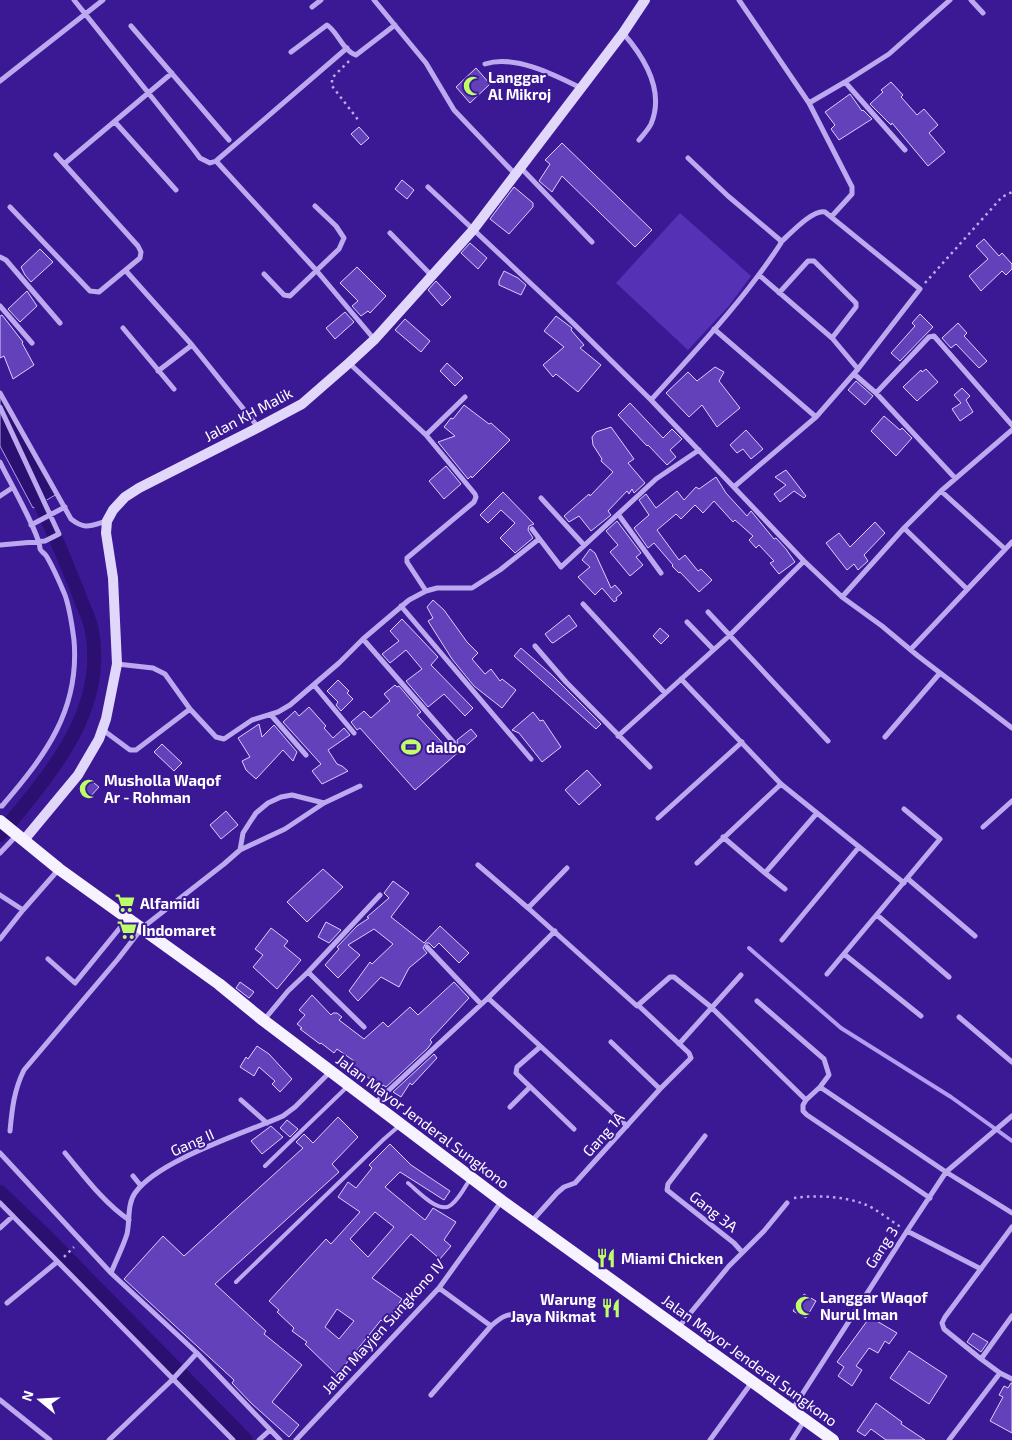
<svg xmlns="http://www.w3.org/2000/svg" width="1012" height="1440" viewBox="0 0 1012 1440" font-family="'Exo 2',sans-serif">
<style>
.green{fill:#5532b5}
.water{fill:#2c1071;stroke:#b19bf3}
.lines{fill:none;stroke-linecap:round;stroke-linejoin:round}
.stream{stroke:#b19bf3;stroke-width:4}
.canal{stroke:#2c1071;stroke-width:14}
.building{fill:#6241bb;stroke:#dbcffb;fill-rule:evenodd}
.path{stroke:#bca9f0;stroke-width:2.5;stroke-dasharray:2.5 4;stroke-linecap:butt}
.lane{stroke:#bca9f0;stroke-width:4}
.street{stroke:#bca9f0;stroke-width:5}
.secondary{stroke:#e1d7fb;stroke-width:10}
.primary{stroke:#f6f2ff;stroke-width:12}
.labels{text-anchor:middle;dominant-baseline:central;stroke-width:4;stroke-linejoin:round;paint-order:stroke}
.poi-label{font-size:15px;font-weight:bold;fill:#fff;stroke:#3b1894;text-anchor:start}
.street-label{font-size:15px;fill:#fff;stroke:#3b1894}
</style>
<rect width="100%" height="100%" fill="#3b1894"/>
<path class="green" d="M680,213L751,276L729,306L688,350L616,283Z"/>
<path class="water" d="M0,391L57,494L33,508L0,446Z"/>
<g class="lines">
<path class="stream" d="M749,948L841,1028L951,1097L1012,1141"/>
<path class="canal" d="M0,835C47,777 107,713 92,631C90,618 82,605 78,592C64,557 49,522 33,487
M0,1192L45,1235L246,1440"/>
</g>
<path class="building" d="M476,68L490,84L470,103L456,87Z
M891,82L903,95L901,97L917,115L924,109L938,125L929,133L945,152L928,166L892,123L891,125L870,104L883,92L881,90Z
M850,94L862,111L863,110L872,119L839,140L831,129L835,125L825,112Z
M359,127L369,138L361,145L351,134Z
M562,143L652,230L635,247L562,176L552,192L539,181L550,164L545,160Z
M402,180L414,190L407,199L395,189Z
M514,187L533,203V207L509,234L490,219Z
M984,239L999,256L1002,253L1012,264V269L1006,275L1002,271L981,291L969,276L988,259L976,246Z
M470,243L487,258L478,269L461,253Z
M40,249L53,262L31,282L25,275L21,267Z
M357,267L386,296L370,313L368,311L361,316L352,306L358,301L340,283Z
M504,271L518,278L526,285L521,295L499,285V281Z
M436,281L451,297L442,306L428,290Z
M27,291L37,306L20,322L8,309Z
M345,312L354,322L335,339L326,328Z
M920,314L933,327L900,361L891,353L915,326L912,323Z
M2,315L23,342L22,343L34,365L13,379L4,356L0,358V316Z
M556,316L572,328L571,330L584,345L580,348L601,365L578,392L556,374L553,377L543,365L564,347L544,331Z
M405,319L430,341L421,352L395,330Z
M958,323L967,333L964,336L987,361L979,368L956,344L951,348L942,338Z
M447,363L463,378L455,386L440,371Z
M715,367L724,372L719,381L740,408L717,427L702,405L689,417L666,393L688,372L697,381Z
M926,369L938,382L917,401L903,387L921,370L922,372Z
M856,381L873,396L865,405L848,390Z
M962,388L970,396L966,400L973,412L960,421L952,409L961,403L954,395Z
M630,403L663,438L672,429L682,439L670,450L676,457L667,465L648,445L647,446L618,415Z
M464,405L489,424L491,423L510,440L472,478L471,476L468,479L438,442L455,436L444,427L451,418L453,419Z
M884,416L900,430L902,428L912,438L896,456L871,431Z
M611,427L634,459L628,463L645,483L634,493L632,489L629,494L627,491L608,511L611,515L591,531L579,516L569,522L564,516L589,494L590,496L613,472L601,461L602,459L593,445L592,437L596,432Z
M746,430L763,449L751,459L743,449L737,453L730,445Z
M446,466L461,484L444,499L429,481Z
M786,470L806,496L804,498L794,491L780,502L774,494L786,485L775,477Z
M716,477L726,493L747,516L751,511L774,539L776,538L786,549L795,562L779,574L770,563L774,561L759,545L756,548L749,540L753,536L735,520L733,522L714,501L703,513L695,505L681,519L676,514L657,530L679,560L685,555L698,571L701,569L712,580L699,592L680,572L679,573L672,566L673,565L654,543L648,548L634,528L649,515L639,500L646,494L656,508L677,491L684,500L696,487L699,489Z
M503,492L534,524L529,526L528,530L533,538L515,553L500,538L515,523L501,510L488,523L480,515Z
M617,521L641,553L636,557L643,565L630,576L610,552L618,545L606,531Z
M875,522L885,533L864,555L868,561L858,570L854,564L847,570L826,543L839,533L850,547Z
M590,549L595,553L611,588L615,585L622,593L616,598L617,600L614,602L602,588L595,595L578,577L590,567L582,560Z
M433,600L444,610L467,642L478,653L472,659L485,674L491,669L500,681L502,679L516,690L502,708L474,686L452,659L428,621L433,618L427,607Z
M569,615L577,626L553,643L551,642L545,634Z
M402,619L438,657L431,665L473,708L465,716L444,694L428,707L406,681L422,669L406,650L390,663L382,654L399,641L390,631Z
M660,628L669,636L661,644L653,636Z
M521,648L553,676L601,724L596,729L514,656Z
M338,680L349,691L347,693L353,699L341,711L336,705L338,702L327,691Z
M395,685L397,687L399,686L421,712L417,715L447,748L450,746L456,747L458,744L457,740L471,729L477,736L415,790L360,728L357,730L351,722L364,711L371,718L390,701L384,694Z
M309,707L326,726L324,728L333,738L344,728L350,735L328,750L337,764L342,766L348,771L322,784L312,771L321,764L283,722L295,711L299,716Z
M533,712L540,721L543,720L561,747L542,762L519,733L512,730Z
M259,724L262,737L274,725L297,752L293,761L283,750L256,779L246,770L242,761L250,757L238,738Z
M162,744L182,763L174,771L154,752Z
M587,770L601,785L579,805L565,790Z
M89,779L99,787L89,798L80,790Z
M226,811L238,825L221,839L210,825Z
M323,869L343,887L307,922L287,902Z
M393,881L409,893L391,917L424,943L440,926L469,953L459,963L439,943L434,948L429,943H426L423,948L427,953L409,968L399,987L381,977L358,1001L349,991L370,962L372,964L393,944L374,929L348,945L360,955L338,978L325,965L339,949L337,947L357,926L369,918L367,917L389,898L384,893Z
M326,922L341,930L329,943L318,937Z
M271,928L288,941L284,946L301,960L277,989L253,967L263,955L255,949Z
M240,982L254,992L249,998L236,988Z
M454,982L469,998L430,1040L432,1042L428,1048L386,1087L383,1085L381,1088L360,1071L358,1073L350,1067L354,1061L337,1049L334,1053L321,1043L320,1044L300,1029L302,1028L297,1024L305,1015L299,1010L312,995L331,1015L333,1013H337L342,1017L339,1020L364,1039L383,1022L388,1027L410,1007L418,1015Z
M257,1046L269,1054L292,1079L280,1092L272,1084L275,1081L259,1067L254,1076L240,1067L246,1057L248,1059Z
M434,1054L437,1058L412,1085L410,1083L401,1097L393,1092Z
M338,1117L358,1137L332,1164L339,1172L215,1284L266,1331L264,1334L302,1365L272,1402L299,1425L289,1437L251,1403L232,1383L234,1380L124,1279L163,1236L184,1256L303,1148L296,1142L304,1134L313,1143Z
M287,1120L298,1129L290,1137L280,1128Z
M271,1126L283,1137L262,1154L251,1141Z
M390,1144L411,1165L450,1191L444,1200L400,1172L385,1187L425,1220L433,1208L456,1222L444,1240L451,1246L440,1259L411,1234L372,1278L402,1299L385,1323L381,1320L337,1375L305,1344L307,1342L292,1331L294,1328L277,1312L279,1310L269,1301L326,1239L331,1244L360,1212L338,1197L348,1182L356,1188L372,1168L369,1165ZM375,1212L394,1227L368,1257L350,1239ZM337,1309L354,1321L339,1339L325,1327Z
M804,1294L816,1301L806,1318L793,1311Z
M870,1317L897,1333L889,1344L885,1341L878,1353L869,1348L856,1366L862,1370L852,1386L838,1376L844,1367L837,1362Z
M973,1333L988,1342L981,1352L967,1342Z
M909,1351L947,1376L929,1404L890,1378Z
M1011,1383H1012V1433L990,1421L1003,1397L999,1395L1004,1386L1008,1388Z
M876,1403L902,1422L901,1424L925,1440H886L871,1429L865,1436L857,1431Z"/>
<g class="lines">
<path class="path" d="M349,61L332,78V86L359,121
M925,283L1002,197L1012,192
M794,1198C816,1195 843,1196 864,1204C877,1209 889,1220 901,1227
M64,1257L74,1247"/>
<path class="lane" d="M265,1166L348,1086
M408,1183C417,1190 439,1215 451,1205C459,1199 465,1187 470,1179
M236,1282L384,1139L399,1126"/>
<path class="street" d="M74,0L194,150L200,158L210,163L216,161L347,48
M374,0L426,63L454,110L515,174
M739,0L809,103L852,187V194L832,216
M971,0L983,13
M312,7L321,0
M131,26L229,140
M623,33C644,57 665,91 651,124C648,130 643,135 639,140
M291,52L327,25C338,32 343,51 356,55L395,25
M485,64C514,54 555,75 581,88
M0,81L103,0
M845,82L905,150
M809,103L845,82L889,54L950,0
M115,122L176,190
M216,161L316,270L374,339
M64,164L172,73
M521,168L592,242
M428,187L574,324L651,400L804,561L842,597L882,626L918,656L1012,728
M10,207L90,291L99,292L140,258L141,252L138,246L56,155
M390,233L432,276
M781,242C791,233 813,209 825,212L920,289L858,369
M0,257L6,260L60,323
M126,271L192,345L258,427
M264,274L284,295L290,296L339,249L344,238L336,226L315,206
M779,293L808,261H814L856,303V307L832,338
M0,306L32,343
M123,328L174,389
M714,329L816,417
M349,363L426,435L475,494L476,497L474,502L407,558V562L426,591
M158,371L192,345
M854,374L876,393L955,478
M0,393L71,519C85,530 90,526 107,521
M876,393L929,337L934,336L1012,425
M651,400C696,350 744,300 781,243L780,240L728,196L688,158
M0,407L59,534L45,541L0,545
M426,435L465,397
M0,462C8,479 40,534 40,549C42,553 45,553 47,557C54,569 60,583 65,595C70,609 72,625 74,640C80,710 45,756 2,806H0
M735,486L816,417L858,369L832,338L759,275
M941,491L1005,549
M0,496L12,488
M541,498L584,545
M618,514L661,573
M31,525L65,507
M904,528L967,589
M532,529L561,567L656,479L699,450
M842,597L904,528L941,491L1012,430
M583,604L665,693
M401,606L531,759
M708,612L828,741
M687,622L713,649
M363,639L454,743
M535,646L566,682L650,767
M911,649L1012,542
M117,664L153,668L165,674L190,709L216,737L224,739L252,720L278,712L290,705L339,663L363,639L409,600L426,591L437,588H472L500,570L539,539
M681,679L781,784L904,883
M314,685L354,733
M271,715L306,755
M103,730L130,750H136L190,709
M618,736L729,636L804,561
M885,737L940,673
M658,818L742,742
M983,827L1012,801
M723,837L765,873L817,813
M240,850L285,829L324,803
M0,853L17,835
M697,863L781,784
M478,865L528,908
M567,868L528,908L637,1006L670,977H674L711,1007L806,1100L803,1105V1111L807,1115L930,1198
M765,873L785,889
M908,879L975,936
M0,895L23,910L0,939
M23,910L59,869
M877,915L949,977
M782,940L859,847
M427,947L481,1004
M844,954L921,1016
M48,959L75,983L128,918
M308,972L364,1027
M827,974L940,839L904,809
M488,998L627,1126
M757,1001L824,1059L829,1075L820,1087
M959,1017L1012,1062
M264,1020L288,991L308,972L380,895
M611,1042L660,1089
M679,1044L741,975
M540,1047L517,1067L516,1073L574,1129
M241,1100L267,1123
M806,1100L820,1087L946,1172L1012,1213
M375,1103L488,998L555,931
M510,1107L530,1087
M10,1131C12,1109 14,1090 24,1070L118,959L142,928L224,864L240,850L243,833L250,822L256,813L268,803L281,797L292,795L324,803L360,786
M705,1136L668,1184L667,1190L734,1243L742,1252
M0,1153L111,1273L197,1353L280,1440
M65,1153C85,1177 103,1202 129,1220
M133,1176L141,1186
M0,1203L233,1440
M531,1222L557,1193L564,1187L575,1183L660,1089L691,1058L689,1053L639,1006
M0,1228L13,1216
M907,1231L981,1269
M111,1273C116,1260 123,1247 127,1234C130,1221 127,1204 135,1193C158,1160 245,1133 283,1116L295,1107L330,1072
M7,1303L57,1262
M491,1326C502,1316 509,1312 524,1316
M678,1328L729,1266L764,1231L787,1203
M981,1359L944,1329L942,1323L945,1317L1012,1227
M1000,1373L1012,1379
M431,1395L491,1326L439,1288
M0,1400L50,1440
M792,1410L907,1231L946,1172L1012,1116
M109,1440L173,1379L197,1353
M259,1440L270,1430
M296,1440L439,1288L501,1202
M710,1440L752,1382
M792,1440L804,1421
M949,1440L1000,1373L981,1359L1012,1316"/>
<path class="secondary" d="M24,840L78,775L99,739L106,719L117,664L113,578L106,533L107,521L113,510L125,497L139,488L259,427L302,404L349,363L375,339L473,230L623,33L645,0"/>
<path class="primary" d="M0,821L59,869L219,984L263,1020L502,1201L833,1440"/>
</g>
<defs>
<symbol id="mosque-bare" viewBox="-9 -9 18 18"><path d="M3.5-4.9A6 6 0 1 0 3.5 4.9A5 5 0 1 1 3.5-4.9Z" fill="#beff68" stroke="#3b1894" stroke-width="2.5" paint-order="stroke"/></symbol>
<symbol id="stadium-bare" viewBox="-9 -9 18 18"><path d="M0-5a6.5 5 0 1 0 0 10a6.5 5 0 1 0 0-10ZM-3.5-1.8h7v3.6h-7Z" fill="#beff68" stroke="#3b1894" stroke-width="2.5" paint-order="stroke"/></symbol>
<symbol id="supermarket-bare" viewBox="-9 -9 18 18"><path d="M-6-5.5h2.5l.6 2H6L4.5 2H-2.5L-4.4-4H-6ZM-1.5 3.2a1.3 1.3 0 1 0 .1 0ZM3 3.2a1.3 1.3 0 1 0 .1 0Z" fill="#beff68" stroke="#3b1894" stroke-width="2.5" paint-order="stroke"/></symbol>
<symbol id="restaurant-bare" viewBox="-9 -9 18 18"><path d="M-5-6h1v4h1v-4h1v4h1v-4h1v5L-1.5 .5V6h-2V.5L-5-1ZM5-6V6H3V1.5H1.5Q1.5-4 5-6Z" fill="#beff68" stroke="#3b1894" stroke-width="2.5" paint-order="stroke"/></symbol>
</defs>
<g fill-rule="evenodd">
<use href="#mosque-bare" x="459" y="72" width="28" height="28"/>
<use href="#stadium-bare" x="397" y="733" width="28" height="28"/>
<use href="#mosque-bare" x="75" y="775" width="28" height="28"/>
<use href="#supermarket-bare" x="111" y="889" width="28" height="28"/>
<use href="#supermarket-bare" x="113" y="916" width="28" height="28"/>
<use href="#restaurant-bare" x="592" y="1244" width="28" height="28"/>
<use href="#mosque-bare" x="791" y="1292" width="28" height="28"/>
<use href="#restaurant-bare" x="597" y="1294" width="28" height="28"/>
</g>
<g class="labels">
<g class="poi-label">
<text x="488" y="77">Langgar<tspan x="488" dy="17">Al Mikroj</tspan></text>
<text x="426" y="747">dalbo</text>
<text x="104" y="780">Musholla Waqof<tspan x="104" dy="17">Ar - Rohman</tspan></text>
<text x="140" y="903">Alfamidi</text>
<text x="142" y="930">Indomaret</text>
<text x="621" y="1258">Miami Chicken</text>
<text x="820" y="1297">Langgar Waqof<tspan x="820" dy="17">Nurul Iman</tspan></text>
<text x="596" y="1299" text-anchor="end">Warung<tspan x="596" dy="17">Jaya Nikmat</tspan></text>
</g>
<g class="street-label">
<text transform="translate(248 414) rotate(-28)">Jalan KH Malik</text>
<text transform="translate(423 1121) rotate(37)">Jalan Mayor Jenderal Sungkono</text>
<text transform="translate(603 1134) rotate(-48)">Gang 1A</text>
<text transform="translate(192 1142) rotate(-24)">Gang II</text>
<text transform="translate(714 1211) rotate(38)">Gang 3A</text>
<text transform="translate(881 1247) rotate(-57)">Gang 3</text>
<text transform="translate(383 1326) rotate(-48)">Jalan Mayjen Sungkono IV</text>
<text transform="translate(750 1360) rotate(36)">Jalan Mayor Jenderal Sungkono</text>
</g>
</g>
<g transform="translate(40 1400) rotate(288)" stroke="#3b1894" stroke-width="4" paint-order="stroke">
<path d="M0-4L9 19L0 12L-9 19Z" fill="#ffffff"/>
<text y="-8" font-size="14" font-weight="bold" text-anchor="middle" fill="#ffffff">N</text>
</g>
</svg>
